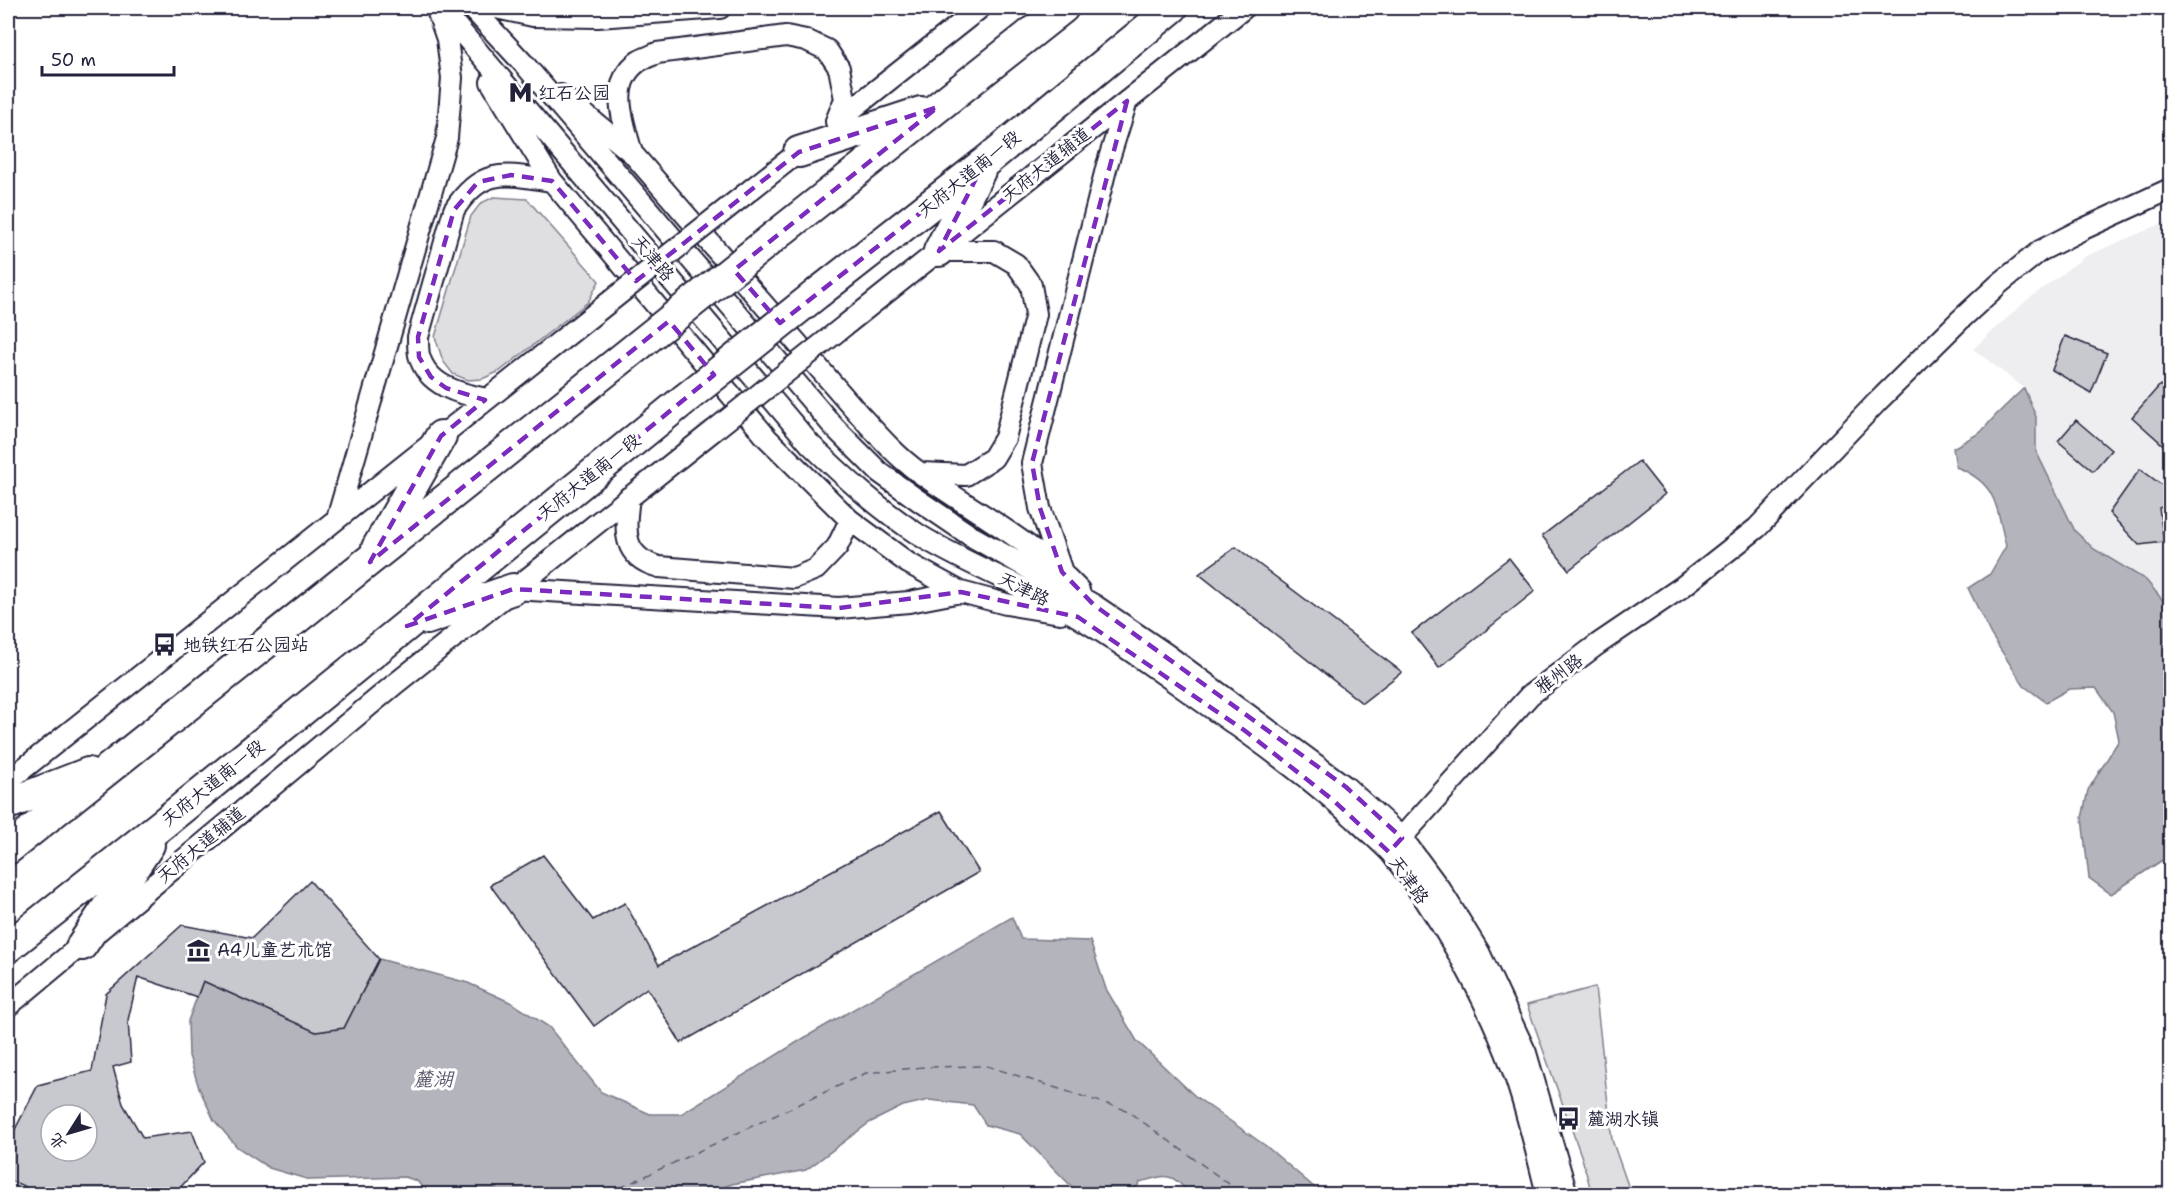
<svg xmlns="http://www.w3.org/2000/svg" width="2178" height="1202" viewBox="0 0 2178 1202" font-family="'Shantell Sans','LXGW WenKai TC',sans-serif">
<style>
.built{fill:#eeeef1}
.green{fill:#dfdfe2;stroke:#80808e;stroke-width:1.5}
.water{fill:#b4b4bc;stroke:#7a7a88;stroke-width:1.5}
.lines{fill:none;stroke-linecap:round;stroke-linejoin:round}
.ferry{stroke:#5c5c6f;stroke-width:1.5;stroke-dasharray:8 6;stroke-linecap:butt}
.building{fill:#c8c8cf;stroke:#22223b;stroke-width:1.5;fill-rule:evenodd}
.minor-casing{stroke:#22223b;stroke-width:24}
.highway-casing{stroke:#22223b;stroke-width:34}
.minor{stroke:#fff;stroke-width:20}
.highway{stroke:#fff;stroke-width:30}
.minor-bridge-casing{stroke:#22223b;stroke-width:24;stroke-linecap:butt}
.highway-bridge-casing{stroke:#22223b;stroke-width:34;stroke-linecap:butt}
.minor-bridge{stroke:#fff;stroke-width:20}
.highway-bridge{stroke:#fff;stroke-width:30}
.marked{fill:none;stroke:#7b2cbf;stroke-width:4.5;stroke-dasharray:12 8;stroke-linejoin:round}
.labels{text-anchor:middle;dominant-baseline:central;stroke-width:6;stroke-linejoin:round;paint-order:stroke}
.poi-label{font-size:18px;fill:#22223b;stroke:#fff;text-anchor:start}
.street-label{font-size:18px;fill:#22223b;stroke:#fff}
.water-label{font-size:20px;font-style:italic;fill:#5c5c6f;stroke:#fff}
</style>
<rect width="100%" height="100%" fill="#fff"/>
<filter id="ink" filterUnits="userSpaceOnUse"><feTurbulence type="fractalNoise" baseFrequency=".0167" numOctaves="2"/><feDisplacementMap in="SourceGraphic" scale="12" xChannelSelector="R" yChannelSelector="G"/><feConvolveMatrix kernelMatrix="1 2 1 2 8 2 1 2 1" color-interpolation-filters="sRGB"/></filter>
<g filter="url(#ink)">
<path class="built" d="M2170,220V609L2146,580L2094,549L2075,531L2035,451L2036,417L2024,388L1973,349L2026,301L2084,257Z"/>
<path class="green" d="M494,197L527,199L599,281L588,302L500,371L482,379L468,380L453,374L443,361L435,337L471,216L481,203Z
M1595,987L1612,1140L1631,1194H1592L1582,1158L1527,1005Z"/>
<path class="water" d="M2024,388L2036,417V451L2075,531L2094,549L2146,580L2170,609V855L2111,894L2089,878L2082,818L2088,790L2119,740L2113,712L2096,688L2069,689L2046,702L2024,686L1991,635L1968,588L1990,574L2006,546C1996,507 1998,483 1956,467L1953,448L1981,432L1996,415Z
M1012,917L1021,939L1090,941L1106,989L1137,1041L1196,1097L1266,1146L1322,1194H1189C1172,1171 1165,1175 1140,1182L1132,1194H1079L1020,1134L986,1125L973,1105L929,1100L903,1106L869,1123L806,1170L732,1184L705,1194H428L417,1181L405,1177L310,1180L269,1168L237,1147L214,1120L199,1088L189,1056L188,1021L203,981L316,1032L344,1028L379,959L468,983L512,1003L549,1027L601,1092L650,1114H681L804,1038Z"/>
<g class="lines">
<path class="ferry" d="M607,1194L866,1073L924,1067L987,1066L1126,1110L1243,1194"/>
</g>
<path class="building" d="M2065,336L2107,353L2091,393L2052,370Z
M2160,385L2170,394V451L2132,417Z
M2076,420L2111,450L2093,471L2058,441Z
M1639,461L1665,494L1569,570L1542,536Z
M2140,469L2170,491V504L2159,508L2164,542L2139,545L2109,513Z
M1236,547L1402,672L1362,703L1199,574Z
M1509,558L1535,591L1439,668L1412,633Z
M941,811L979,872L681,1043L647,988L594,1026L490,885L543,855L593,920L625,903L659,965Z
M310,881L379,959L344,1028L316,1032L203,981L197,997L138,977L128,1020L131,1062L113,1067L123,1104L143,1138L192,1131L204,1162L174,1194H35L24,1186L8,1180V1143L38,1085L92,1071L106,994L182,925L252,938ZM51,1115H87V1151H51Z"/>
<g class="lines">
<defs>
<path id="minor" d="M441,8L810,444C844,477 879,509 919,535C969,566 1025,586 1075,615C1121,642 1164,675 1207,705C1258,740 1309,777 1355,819C1366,830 1380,841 1391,853C1439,913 1485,995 1512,1068C1527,1109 1536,1152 1547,1194
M472,8L524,64L834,427L879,472L918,500L971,536L1094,605L1166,654L1346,787L1402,838L1442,892L1479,952L1526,1053L1567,1194
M496,8L533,16L598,17L720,8
M491,82L552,181L767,438L850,520L908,563L961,592L1006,604L1060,613
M561,95L632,153L858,413C877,434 897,457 920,473C973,511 1034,542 1079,590
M836,122L980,8
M632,153C624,123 607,83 639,61C644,58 651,56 657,53L786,36L806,40L827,50L839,68L845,99L836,121
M744,195L809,144
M848,323L1244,8
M487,399C460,394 427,386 419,355C418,350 418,343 418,337L454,210C482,166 506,174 552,181
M922,473L966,475L993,458L1005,438L1036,314L1031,285L1016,264L994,251H939
M629,497C625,530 621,557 659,567L794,578L816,569L837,547L850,520
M337,519L447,138L452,78L447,39L437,10
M1062,572L1040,508L1032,463L1107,165L1127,101
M513,589L839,608L909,602L961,592
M8,781L608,303
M1393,847L1530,695L1598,644L1682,587L1757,528L1877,402L1960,320L2000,283L2040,251L2081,230L2170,189
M8,1006L395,684L713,431"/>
<path id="highway" d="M799,152L921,112
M775,236L1063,8
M939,251L980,171
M819,292L984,163L1172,8
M377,548L441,436
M427,619L513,589
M8,804L88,773
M8,849L639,345
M82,945L149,845
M8,947L165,822L685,399"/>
</defs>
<use href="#minor" class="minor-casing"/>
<use href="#highway" class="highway-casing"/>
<use href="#minor" class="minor"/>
<use href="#highway" class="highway"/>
<defs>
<path id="minor-bridge" d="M608,303L744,195
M713,431L848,323"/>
<path id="highway-bridge" d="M639,345L775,236
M685,399L819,292"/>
</defs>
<use href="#minor-bridge" class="minor-bridge-casing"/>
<use href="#highway-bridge" class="highway-bridge-casing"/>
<use href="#minor-bridge" class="minor-bridge"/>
<use href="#highway-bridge" class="highway-bridge"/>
</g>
</g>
<path class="marked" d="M1127,101L1032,463L1040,508L1062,572L1094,605L1346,787L1402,838L1389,852L1333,800L1244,730L1078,617L961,592L839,608L513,589L407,626L714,375L669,321L370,562L441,436L485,400L446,388L431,377L419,357L418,337L454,210L478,182L511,175L552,181L636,281L799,152L938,107L734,270L780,323L984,163L939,251Z"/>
<defs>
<symbol id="metro-bare" viewBox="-9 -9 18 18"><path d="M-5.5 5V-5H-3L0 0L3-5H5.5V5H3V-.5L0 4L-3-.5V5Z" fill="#22223b" stroke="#fff" stroke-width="2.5" paint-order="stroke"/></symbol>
<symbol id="bus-bare" viewBox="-9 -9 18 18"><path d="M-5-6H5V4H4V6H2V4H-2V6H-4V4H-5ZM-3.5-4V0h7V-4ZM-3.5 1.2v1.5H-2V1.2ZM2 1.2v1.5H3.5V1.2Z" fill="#22223b" stroke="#fff" stroke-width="2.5" paint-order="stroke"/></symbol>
<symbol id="museum-bare" viewBox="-9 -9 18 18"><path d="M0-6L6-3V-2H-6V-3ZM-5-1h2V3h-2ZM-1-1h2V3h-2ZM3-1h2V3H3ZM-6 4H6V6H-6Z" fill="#22223b" stroke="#fff" stroke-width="2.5" paint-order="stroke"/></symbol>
</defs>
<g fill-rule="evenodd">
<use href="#metro-bare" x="504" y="76" width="33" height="33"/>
<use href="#bus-bare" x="148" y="628" width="33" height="33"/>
<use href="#museum-bare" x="182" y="934" width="33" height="33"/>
<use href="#bus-bare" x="1552" y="1102" width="33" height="33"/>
</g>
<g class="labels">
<g class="poi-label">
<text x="538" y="93">红石公园</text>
<text x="183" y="645">地铁红石公园站</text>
<text x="217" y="950">A4儿童艺术馆</text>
<text x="1587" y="1119">麓湖水镇</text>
</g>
<g class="street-label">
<text transform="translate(1046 165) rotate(-39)">天府大道辅道</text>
<text transform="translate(969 174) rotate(-39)">天府大道南一段</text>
<text transform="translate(653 258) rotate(50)">天津路</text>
<text transform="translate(589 477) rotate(-39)">天府大道南一段</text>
<text transform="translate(1024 589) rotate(26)">天津路</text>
<text transform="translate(1559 674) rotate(-37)">雅州路</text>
<text transform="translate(213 783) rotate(-39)">天府大道南一段</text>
<text transform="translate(201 845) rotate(-40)">天府大道辅道</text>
<text transform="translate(1409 880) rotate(55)">天津路</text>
</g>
<g class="water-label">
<text x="433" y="1079">麓湖</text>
</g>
</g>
<rect width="2178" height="1202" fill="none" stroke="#fff" stroke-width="30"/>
<rect x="15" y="15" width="2148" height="1172" fill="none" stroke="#22223b" stroke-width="2" filter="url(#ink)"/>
<g transform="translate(69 1133) rotate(233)"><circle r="28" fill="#ffffff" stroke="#a7a7b1" stroke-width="1.5"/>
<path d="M0-4.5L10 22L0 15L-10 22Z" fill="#22223b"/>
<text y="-9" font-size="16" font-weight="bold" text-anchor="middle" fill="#22223b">北</text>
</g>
<path d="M42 66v9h132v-9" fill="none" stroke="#22223b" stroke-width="3"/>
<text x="51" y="66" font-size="18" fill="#22223b" stroke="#ffffff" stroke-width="4.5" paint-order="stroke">50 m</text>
</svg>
